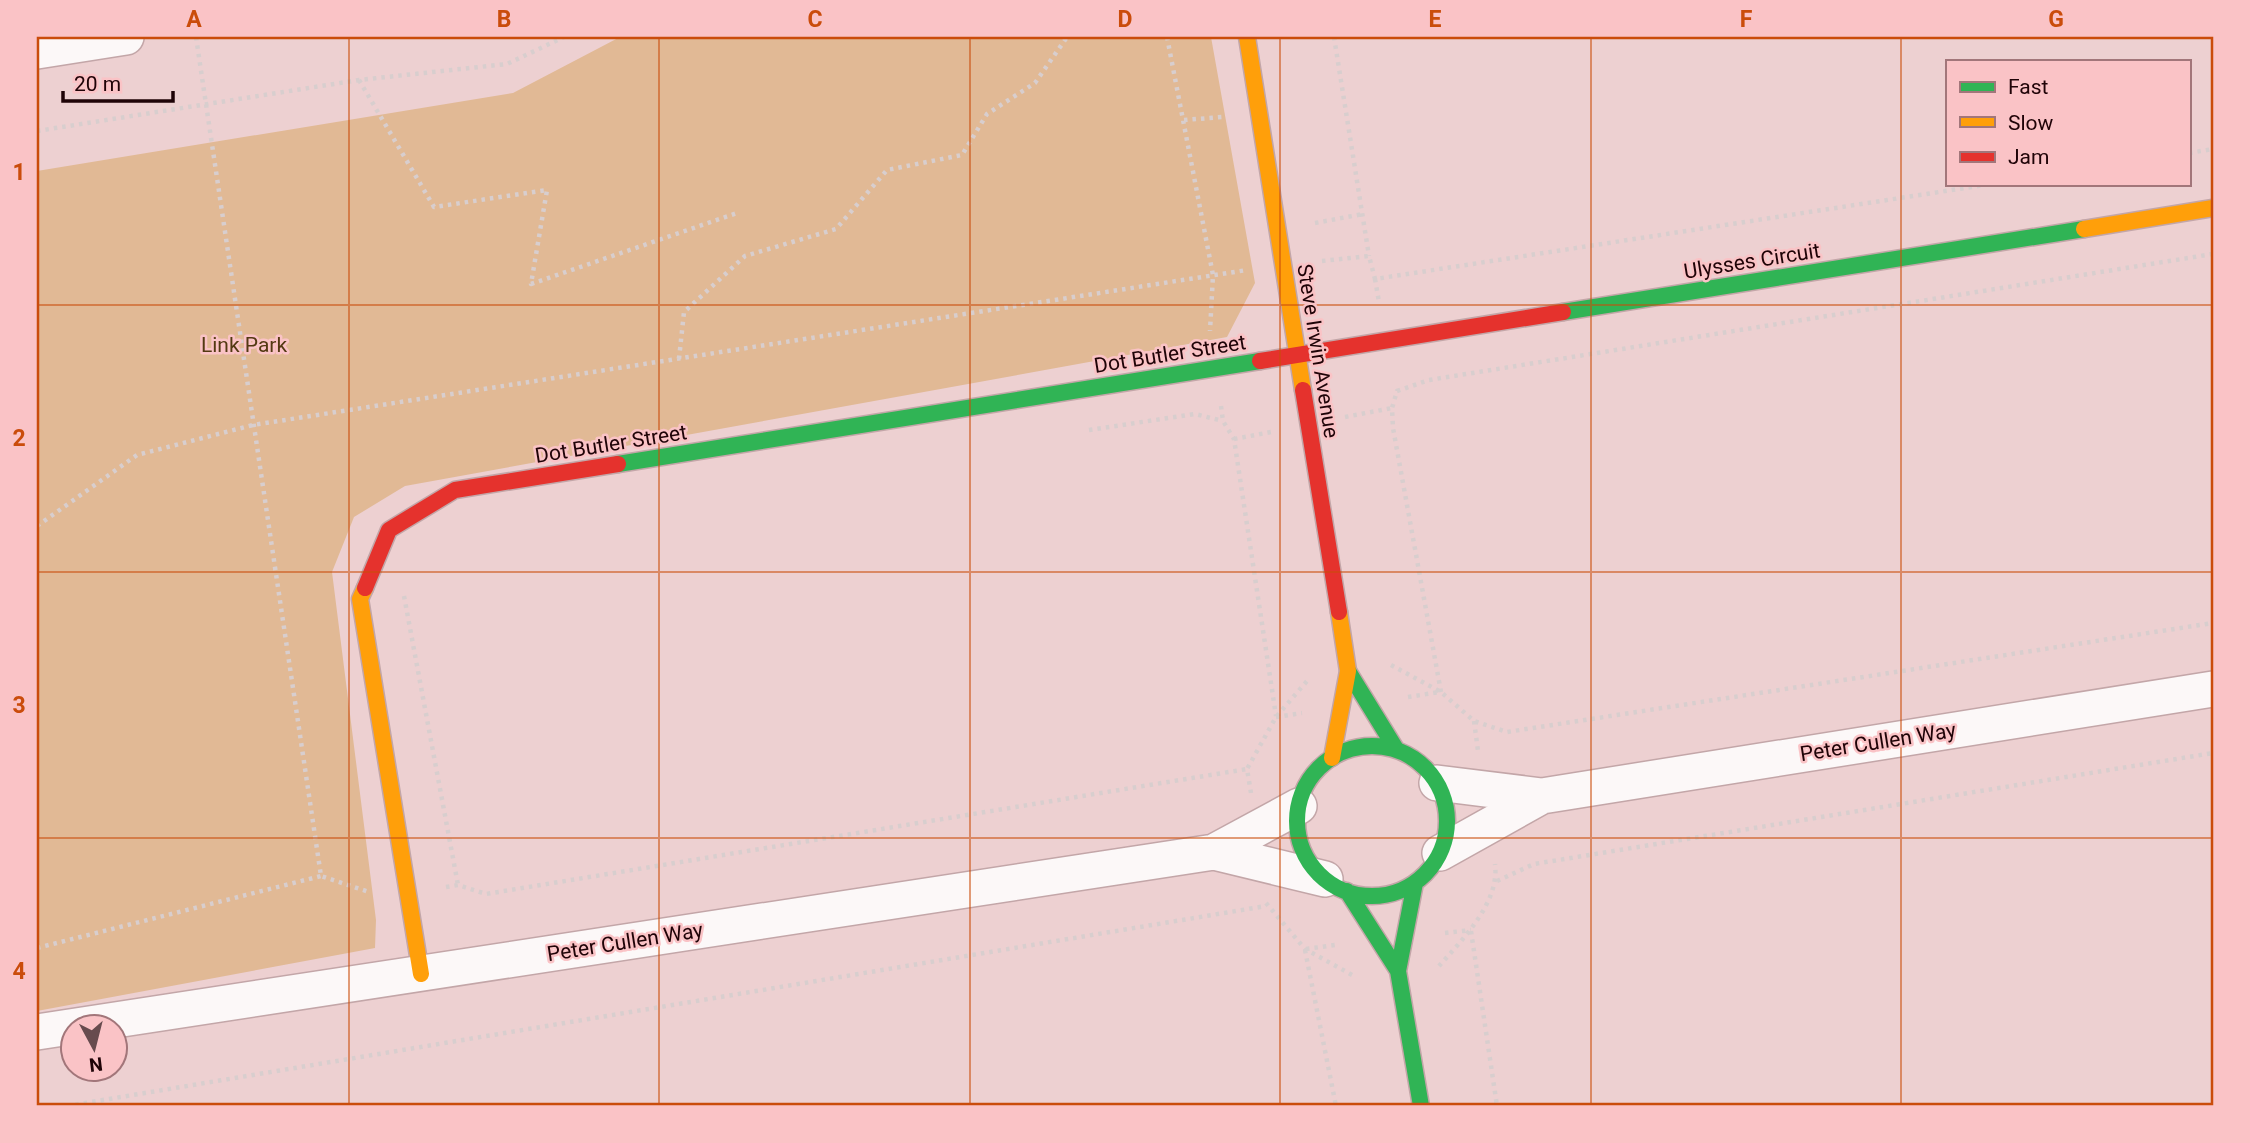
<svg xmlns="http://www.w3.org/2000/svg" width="2250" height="1143" viewBox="0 0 2250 1143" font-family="Roboto,sans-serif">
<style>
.park{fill:#e1b995}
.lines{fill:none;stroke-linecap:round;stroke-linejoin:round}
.street-casing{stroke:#c3a6a8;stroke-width:38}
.fast-casing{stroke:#c3a6a8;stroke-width:19}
.slow-casing{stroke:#c3a6a8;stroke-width:19}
.jam-casing{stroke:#c3a6a8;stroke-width:19}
.path{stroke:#d8cece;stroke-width:4.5;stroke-dasharray:3.5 5;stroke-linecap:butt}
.street{stroke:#fcf8f8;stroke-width:35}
.fast{stroke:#30b455;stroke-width:16}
.slow{stroke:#ff9f0a;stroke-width:16}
.jam{stroke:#e5322d;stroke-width:16}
.grid{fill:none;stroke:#ca4c0b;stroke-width:2;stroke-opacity:0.55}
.labels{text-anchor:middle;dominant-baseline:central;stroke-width:5;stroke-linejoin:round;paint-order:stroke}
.street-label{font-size:21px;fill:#1f0307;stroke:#fac3c6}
.park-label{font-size:21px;fill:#533912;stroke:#fac3c6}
.neatline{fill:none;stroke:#ca4c0b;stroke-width:2.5}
.grid-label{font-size:23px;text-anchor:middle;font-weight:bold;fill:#ca4c0b}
</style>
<rect width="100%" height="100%" fill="#edd0d1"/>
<path class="park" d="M620,37H1211L1255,283L1227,337L405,486L354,517L332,572L376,920L375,948L37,1011V171L513,93Z"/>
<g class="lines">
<defs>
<path id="street" d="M37,51L126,37
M1437,783L1542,796L2213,689
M1214,852L1325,879
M1440,853L1542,796
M37,1032L1214,852L1299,806"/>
<path id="fast" d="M1563,312L2084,229
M618,464L1260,361
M1348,671L1396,749
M1297 821a75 75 0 1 1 150 0a75 75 0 1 1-150 0Z
M1415,883L1398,971L1421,1106
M1347,891L1398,971"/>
<path id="slow" d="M1247,37L1303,390
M2084,229L2213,208
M365,588L360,599L421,974
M1332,758L1348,671L1339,612"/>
<path id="jam" d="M1260,361L1563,312
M1303,390L1339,612
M365,588L389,530L455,490L618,464"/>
</defs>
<use href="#street" class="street-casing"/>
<use href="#fast" class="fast-casing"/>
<use href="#slow" class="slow-casing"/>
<use href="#jam" class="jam-casing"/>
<path class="path" d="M196,37L321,876L369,892
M1167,37L1213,275L1210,331
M1334,37L1369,256
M359,80L434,207L547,190L531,284L737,213
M1184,120L1222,117
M37,131L359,80L507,64L564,37
M2189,153L2213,149
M1315,223L1363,214
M1322,261L1369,256L1375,279L1991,184
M1375,279L1379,302
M679,359L684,312L745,256L836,229L887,170L962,155L987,114L1035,83L1067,37
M1221,406L1223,421L1234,439L1276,716
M1345,417L1392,408
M1089,430L1195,414L1223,421
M1234,439L1271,432
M37,526L137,455L253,425L1247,270
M404,596L458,885
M1391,665L1441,692L1474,721L1507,732L2213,623
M1441,692L1393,428L1392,408L1397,391L1429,380L2213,254
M1408,697L1440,692
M1276,717L1302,713
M1474,721L1478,751
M1251,793L1247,769L1276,717L1307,681
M1497,881L1534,864L2213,753
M446,887L458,885L486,894L1247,769
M1266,903L1305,949L1354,976
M1471,931L1497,1106
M1445,933L1471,930
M37,948L321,876
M1306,949L1335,945
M1305,950L1336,1106
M1439,966C1463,939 1500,902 1495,864
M67,1106L1266,906"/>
<use href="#street" class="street"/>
<use href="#fast" class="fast"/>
<use href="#slow" class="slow"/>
<use href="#jam" class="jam"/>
</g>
<path class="grid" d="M349,37V1106M659,37V1106M970,37V1106M1280,37V1106M1591,37V1106M1901,37V1106M37,305H2213M37,572H2213M37,838H2213"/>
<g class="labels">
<g class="street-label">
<text transform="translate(1752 261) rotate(-9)">Ulysses Circuit</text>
<text transform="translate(1318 351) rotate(81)">Steve Irwin Avenue</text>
<text transform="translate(1170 354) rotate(-9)">Dot Butler Street</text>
<text transform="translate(611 444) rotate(-9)">Dot Butler Street</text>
<text transform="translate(1878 742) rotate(-9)">Peter Cullen Way</text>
<text transform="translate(625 942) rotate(-9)">Peter Cullen Way</text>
</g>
<g class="park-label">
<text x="244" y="345">Link Park</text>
</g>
</g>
<rect width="2250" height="1143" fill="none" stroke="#fac3c6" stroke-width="77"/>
<rect x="1946" y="60" width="245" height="126" fill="#fac3c6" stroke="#a2767a" stroke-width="2"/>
<rect x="1960" y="82" width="35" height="10" fill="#30b455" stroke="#a2767a" stroke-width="2"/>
<text x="2008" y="94" font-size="21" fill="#1f0307">Fast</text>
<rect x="1960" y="117" width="35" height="10" fill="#ff9f0a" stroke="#a2767a" stroke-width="2"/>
<text x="2008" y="130" font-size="21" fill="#1f0307">Slow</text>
<rect x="1960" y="152" width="35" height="10" fill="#e5322d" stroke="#a2767a" stroke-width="2"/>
<text x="2008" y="164" font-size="21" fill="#1f0307">Jam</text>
<g transform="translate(94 1048) rotate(173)"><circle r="33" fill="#fac3c6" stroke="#a2767a" stroke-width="2"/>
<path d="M0-5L12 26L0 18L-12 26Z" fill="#674b4e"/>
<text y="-10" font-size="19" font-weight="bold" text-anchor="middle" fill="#1f0307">N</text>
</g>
<path d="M63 91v10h110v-10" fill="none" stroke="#1f0307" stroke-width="3.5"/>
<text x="74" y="91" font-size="21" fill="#1f0307" stroke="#fac3c6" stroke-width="5" paint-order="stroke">20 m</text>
<rect x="38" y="38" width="2174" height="1066" class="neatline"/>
<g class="grid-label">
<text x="194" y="27">A</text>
<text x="504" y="27">B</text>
<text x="815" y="27">C</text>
<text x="1125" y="27">D</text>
<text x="1435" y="27">E</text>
<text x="1746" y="27">F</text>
<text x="2056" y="27">G</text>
<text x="19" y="180">1</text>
<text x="19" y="446">2</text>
<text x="19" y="713">3</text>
<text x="19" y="979">4</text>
</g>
</svg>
